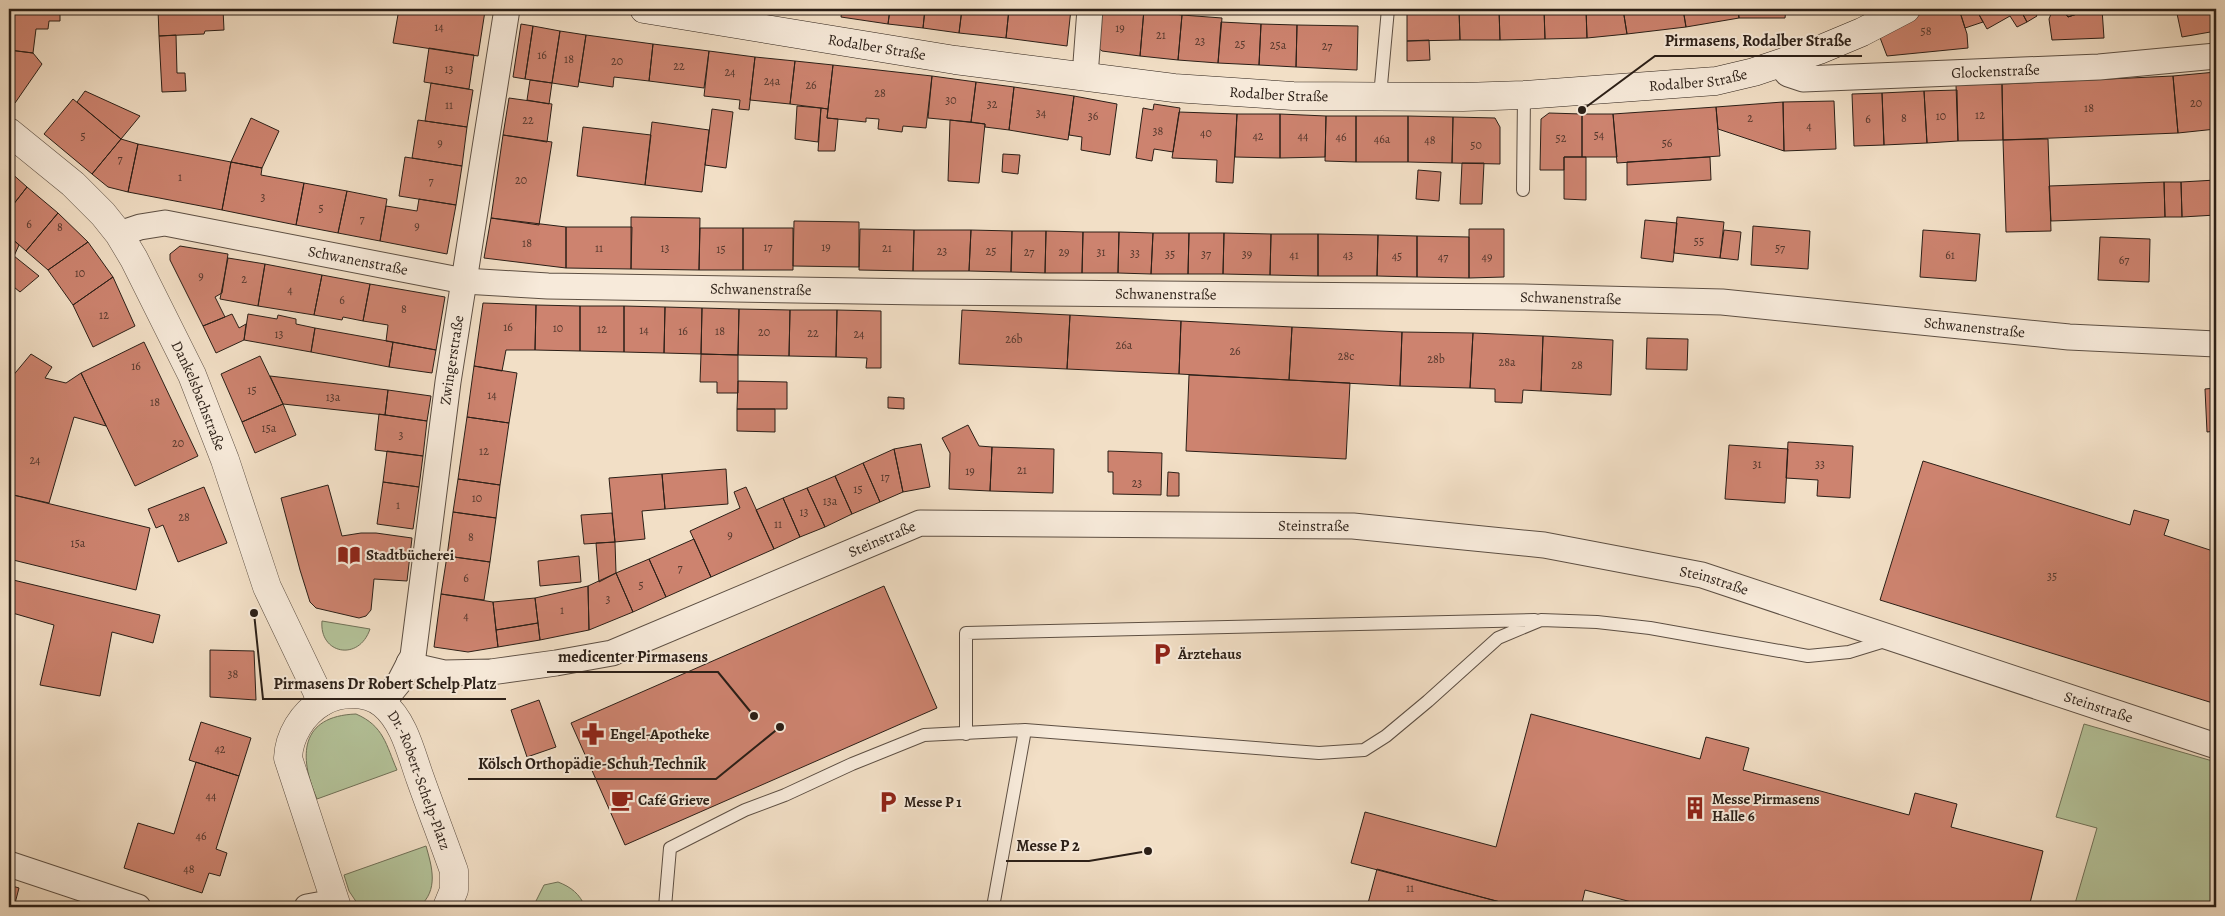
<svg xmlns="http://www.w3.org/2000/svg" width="2225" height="916" viewBox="0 0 2225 916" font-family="Alegreya,serif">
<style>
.green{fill:#b4c39a;stroke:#707158}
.building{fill:#cd836f;stroke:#2b1f17}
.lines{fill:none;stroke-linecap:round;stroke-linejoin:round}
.service-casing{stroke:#5d4f43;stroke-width:14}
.minor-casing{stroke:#5d4f43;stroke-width:27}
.tertiary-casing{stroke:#5d4f43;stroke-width:29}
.secondary-casing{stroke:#2b1f17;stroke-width:29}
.service{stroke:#f7eada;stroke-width:12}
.minor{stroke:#f7eada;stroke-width:25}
.tertiary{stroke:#f7eada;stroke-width:28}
.secondary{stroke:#f7eada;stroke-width:28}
.labels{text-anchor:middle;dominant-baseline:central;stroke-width:4;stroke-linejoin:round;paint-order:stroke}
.number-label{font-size:12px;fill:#54382d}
.street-label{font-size:15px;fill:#2b1f17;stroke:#f7eada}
.poi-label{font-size:15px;font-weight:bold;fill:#2b1f17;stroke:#f7eada;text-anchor:start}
.leader{fill:none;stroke:#2b1f17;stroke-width:2}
.callout-dot{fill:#2b1f17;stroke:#f7eada;stroke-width:2}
.callout-label{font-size:16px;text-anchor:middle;font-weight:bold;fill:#2b1f17;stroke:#f7eada;stroke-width:4;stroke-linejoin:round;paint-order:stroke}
</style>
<rect width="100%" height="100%" fill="#f2dfc6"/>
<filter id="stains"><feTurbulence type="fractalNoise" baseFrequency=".004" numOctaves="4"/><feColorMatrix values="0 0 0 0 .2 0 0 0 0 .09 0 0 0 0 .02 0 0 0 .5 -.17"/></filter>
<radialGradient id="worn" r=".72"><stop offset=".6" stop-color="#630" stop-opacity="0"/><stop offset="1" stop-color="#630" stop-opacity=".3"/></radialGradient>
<path class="green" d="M322,621L370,629C359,662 319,654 322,621Z
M356,714C384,726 386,745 397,770L317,799C298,756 300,716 356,714Z
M2084,724L2216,762V907H2074L2097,828L2056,817Z
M426,846C432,867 439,890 419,907L359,906L349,891L344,875Z
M558,882C571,887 580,894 585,907H533L544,885Z"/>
<path class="building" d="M9,9H60V21H49L48,29H36L33,53L9,50Z
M158,9H223L224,30L205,31L204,34L159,36Z
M399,9H473L485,11L478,56L393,43Z
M842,9H890L888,24L841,17Z
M890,9H925L923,28L888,24Z
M925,9H962L959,33L923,28Z
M962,9H1009L1006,38L959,33Z
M1009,9H1071L1067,46L1006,38Z
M1100,9H1144L1140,56L1102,51L1096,46Z
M1407,9H1459L1460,40L1407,41Z
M1459,9H1499L1500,40H1460Z
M1499,9H1544L1545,39L1500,40Z
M1544,9H1586L1587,38L1545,39Z
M1586,9H1623L1627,34L1587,38Z
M1623,9H1683L1686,27L1627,34Z
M1683,9H1738L1739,18L1686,27Z
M1738,9H1786L1785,18H1739Z
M1931,9H1959L1967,34L1968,48L1887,56L1879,35Z
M1959,9H1976L1983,22L1965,28Z
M1976,9H2020L2027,22L2017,27L2010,16L1987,29Z
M2020,9H2033L2037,16L2027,22Z
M2053,9H2062L2068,17L2092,9H2102L2104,38L2052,40L2049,19Z
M2062,9H2092L2068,17Z
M2176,9H2216V31L2182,37Z
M1144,10L1182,15L1178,60L1140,56Z
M1182,15L1222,18L1218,63L1178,60Z
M1221,22L1261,24L1259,65L1218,63Z
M521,24L533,26L525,79L513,77Z
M1261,24L1297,25L1296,67L1259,65Z
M1297,25L1358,26L1357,70L1296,67Z
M533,26L560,31L552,83L525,79Z
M560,31L586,35L578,87L552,83Z
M176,35L177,73H185L186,91L162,92L159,36Z
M586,35L653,44L649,81L614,77L613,87L579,82Z
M1429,40L1430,60L1407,61V41Z
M653,44L709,51L704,88L649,81Z
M429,48L474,55L469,89L424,82Z
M9,50L33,53L42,64L15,103L9,99Z
M709,51L755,57L749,110L739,109L740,100L704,96Z
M755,57L795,61L790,104L750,100Z
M795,61L833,65L828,109L790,104Z
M833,65L932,76L926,128L903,126L902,132L878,129L879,119L866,118V122L827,118Z
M2216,72V129L2178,133L2173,76Z
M932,76L976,82L971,122L928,118Z
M2173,76L2178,133L2003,140L2002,84Z
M530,80L552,83L549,104L527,100Z
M976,82L1014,87L1009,130L985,127V124L971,122Z
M431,83L473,90L467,127L425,121Z
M2002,84L2003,140L1958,141L1956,85Z
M1014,87L1074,96L1068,140L1009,130Z
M1957,90L1958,141L1927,143L1924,91Z
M85,91L140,116L121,139L77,102Z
M1924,91L1927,143L1884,145L1882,93Z
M1882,93L1884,145L1854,146L1852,94Z
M1074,96L1117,104L1110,155L1081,150L1082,137L1069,135Z
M509,98L552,104L547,142L503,135Z
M73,99L121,139L92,174L44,134Z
M1834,101L1836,149L1784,151L1783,102Z
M1783,102L1784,151L1718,129L1716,107Z
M1154,104L1180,108L1173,152L1154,149L1152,161L1136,158L1143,108L1153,110Z
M797,106L821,108L818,142L795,139Z
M1716,107L1720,156L1617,163L1613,114Z
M821,108L828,109L827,118L838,119L835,151H818Z
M712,109L733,112L726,168L705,165Z
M1179,112L1237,114L1233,183L1216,182L1217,160L1172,158Z
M1549,113L1582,114V157H1564V170H1540L1541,119Z
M1237,114H1280V158L1235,157Z
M1280,114L1326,116L1325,157L1280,158Z
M1582,114H1613L1617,157H1582Z
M1326,116H1356V162L1325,161Z
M1356,116H1408V162H1356Z
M1408,116L1453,117L1452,163L1408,162Z
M1453,117L1495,118L1500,127V164L1452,163Z
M251,118L279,131L262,168L231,162Z
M418,120L467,127L462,166L412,158Z
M950,120L985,124L979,183L948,181Z
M652,122L709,130L702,192L645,185Z
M583,127L651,135L645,185L577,176Z
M503,135L552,142L539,225L491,218Z
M121,139L138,144L128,192L108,187L92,174Z
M2048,139L2051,231L2006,232L2003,140Z
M138,144L231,162L222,210L128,192Z
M1003,154L1020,155L1018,174L1002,172Z
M405,157L462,166L456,205L399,196Z
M1564,157H1586V200L1564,199Z
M1710,157L1711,180L1627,185V162Z
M231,162L262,168L261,175L304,183L296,225L222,210Z
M1462,163H1484L1482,204H1460Z
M1418,170L1441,172L1439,201L1416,199Z
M9,171L27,187L9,210Z
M2216,180V215L2182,217L2181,182Z
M2164,182H2181L2182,217H2165Z
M2164,182L2165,217L2051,221L2049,186Z
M304,183L347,191L338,233L296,225Z
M27,187L58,213L26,251L9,236V210Z
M347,191L387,199L380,241L338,233Z
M419,199L456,205L447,254L380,241L386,206L417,211Z
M58,213L88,242L48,270L26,251Z
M631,217L700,218L699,270L631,269Z
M1677,217L1724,222L1720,258L1674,253Z
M491,218L566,227V268L484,258Z
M1645,220L1677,223L1673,262L1641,258Z
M794,221L859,222V267L793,266Z
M1753,226L1810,231L1808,269L1751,265Z
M566,227H632L631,269L566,268Z
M700,228H743V270H699Z
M743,228H793V270H743Z
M860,229L914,230L913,271L859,270Z
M1469,229H1504V277L1469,278Z
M914,230H971L969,271H913Z
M971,230L1012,231L1011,272L969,271Z
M1724,230L1741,232L1738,260L1720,258Z
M1923,230L1980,234L1976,281L1920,277Z
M1012,231H1046L1045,273L1011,272Z
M1046,231L1083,232L1082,273H1045Z
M1083,232H1119L1118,273H1082Z
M1119,232L1153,233L1151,274L1118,273Z
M1153,233H1189L1188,274H1151Z
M1189,233H1224L1223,274H1188Z
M1224,233L1271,234L1270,275L1223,274Z
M1271,234H1318V276L1270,275Z
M1318,234L1378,235L1377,276H1318Z
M1378,235L1417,236V277L1377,276Z
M9,236L19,245L14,256L39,276L20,292L9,283Z
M1417,236L1469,237V278L1417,277Z
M2100,237L2150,239L2149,282L2098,280Z
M88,242L113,277L73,305L48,270Z
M180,246L228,254L222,293L215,297L225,317L203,326L170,260V254Z
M228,258L265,264L258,306L220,299Z
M265,264L322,275L314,315L258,306Z
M322,275L370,284L363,321L343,317L342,320L314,315Z
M113,277L135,326L93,347L73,305Z
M370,284L445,297L436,350L386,341L388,325L363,321Z
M483,303L536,305L535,350H506L502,371L474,366Z
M536,305L580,306V351L535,350Z
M580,306H624V352L580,351Z
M624,306L665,307L664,353L624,352Z
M665,307L702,308L701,354L664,353Z
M702,308L739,309L738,355L701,354Z
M739,309L790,310L789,356L738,355Z
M790,310H837L836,357L789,356Z
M837,310L881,311V368H866L867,358L836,357Z
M962,310L1070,315L1067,369L959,364Z
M232,314L239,328L246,324L244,340L216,353L203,326Z
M248,314L277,319L278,315L296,319V324L315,328L311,352L244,340Z
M1070,315L1181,321L1179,374L1067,369Z
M1181,321L1292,327L1289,380L1179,374Z
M1292,327L1402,332L1400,386L1289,380Z
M315,328L393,342L389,367L311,352Z
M1402,332L1473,333L1470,388L1400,386Z
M1473,333L1543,336L1541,391L1523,390L1522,403L1495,402V389L1470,388Z
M1543,336L1613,340L1611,395L1541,391Z
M1647,338L1688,339L1687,370L1646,369Z
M144,342L198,456L135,486L81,373Z
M393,342L436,350L432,373L389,367Z
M31,354L52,367L45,378L66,383L81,373L106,426L74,417L49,503L9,494V385L11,378Z
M701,354L738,355V393H717V382H700Z
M260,356L283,404L242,422L221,374Z
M474,366L517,373L509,423L467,417Z
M1189,375L1350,383L1346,459L1186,451Z
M270,376L388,390L385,415L283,404Z
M738,381L787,382V409H737Z
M2216,388V431L2207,432L2205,389Z
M388,390L431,396L427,421L385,415Z
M888,397L904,398V409L888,408Z
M283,404L296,435L255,453L242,422Z
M737,409H775V432L737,431Z
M379,414L427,421L423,456L375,450Z
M467,417L509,423L500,485L458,479Z
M968,425L979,446L992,447L990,491L949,489L950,453L942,438Z
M1788,442L1853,446L1850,498L1817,496L1818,480L1786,478Z
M921,444L930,487L903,492L894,449Z
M1729,445L1788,449L1785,503L1725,499Z
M992,447L1054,449L1053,493L990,491Z
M894,449L903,492L880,502L863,463Z
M387,451L423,456L419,487L383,482Z
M1108,451L1162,453L1161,495L1113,494V472H1108Z
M1923,461L2130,525L2134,510L2169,520L2164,535L2216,552V704L1880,600Z
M863,463L880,502L852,514L835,476Z
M726,469L728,504L665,509L662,474Z
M1168,472L1179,473V496H1167Z
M662,474L665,509L642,511L645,539L615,542L609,478Z
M835,476L852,514L825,527L807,488Z
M458,479L500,485L496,518L453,512Z
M383,482L419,487L413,529L377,524Z
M328,485L342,536L361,533H376L412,538L407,581L374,579L371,610L366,616L359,618L316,608L310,602L300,570L281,498Z
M204,487L227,543L178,562L163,525L156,528L148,509Z
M746,487L774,549L711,577L690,531L740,508L734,492Z
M807,488L825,527L800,537L783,498Z
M9,494L150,528L136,590L9,559Z
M783,498L800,537L774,549L756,510Z
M453,512L496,518L490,562L447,556Z
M612,513L615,542L584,544L581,515Z
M694,539L711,577L666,597L649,559Z
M615,542L616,573L599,582L596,543Z
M447,556L490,562L484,600L441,594Z
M579,556L581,582L540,586L538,561Z
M649,559L666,597L633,612L616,573Z
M616,573L633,612L589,630L588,586Z
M9,579L160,615L153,643L112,632L100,696L40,685L54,625L9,612Z
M588,586L589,630L540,640L535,598Z
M884,586L937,708L625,845L571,723Z
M441,594L493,602L498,647L468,652L434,647Z
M535,598L538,623L496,630L493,602Z
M538,623L540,640L498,647L496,630Z
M210,650L254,651L256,700L210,697Z
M539,700L556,747L527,757L511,710Z
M1531,714L1700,759L1706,737L1749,748L1743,770L1909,815L1915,793L1957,804L1951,827L2043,851L2029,907H1651L1585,890L1581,907H1519L1351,863L1365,812L1496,847Z
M201,722L251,738L239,776L189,760Z
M196,762L239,776L216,849L227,853L220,876L209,873L202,893L124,868L138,823L174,834Z
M1377,869L1519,907H1367Z
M9,885L19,888L14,907H9Z"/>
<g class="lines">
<defs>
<path id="service" d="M1380,96L1388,9
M1523,190L1524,95
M966,734V633L1535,620
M665,907L670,848L745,810L785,795L852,764L924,735L1025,730
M993,907L1025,730L1319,753L1364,750L1386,736L1428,701L1498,638L1541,620L1597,622L1650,628L1808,656L1849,652L1888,640"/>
<g id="minor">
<path id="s1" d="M1779,64L1788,74L1803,79L2099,67L2216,56"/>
<path d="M1085,76L1090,9"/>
<path id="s2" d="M119,234L140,227L165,223L464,281L548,286L924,292L1524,297L1722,302L2069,337L2216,344"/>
<path id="s3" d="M409,663L422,668L444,673L491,672L556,663L612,653L920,523L1353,526L1544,545L1702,575L2216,746"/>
<path id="s4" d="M382,703L400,681L413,656L448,382L507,9"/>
<path d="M9,864L138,907"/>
<path d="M307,907L334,902"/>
</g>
<g id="tertiary">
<path id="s5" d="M9,132L73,184L103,214L119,234L134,259L192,375L225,460L267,587L322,702"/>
<path id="s6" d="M337,907L288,758C289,736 302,714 322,702C339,692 366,690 383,704C404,721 411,753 420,778C431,809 443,840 454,871V890L447,907"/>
</g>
<g id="secondary">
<path id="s7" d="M644,9L955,60L1174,88L1293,96L1463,97L1524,95L1716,81L1754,72L1819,50L1862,32L1906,9"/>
</g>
</defs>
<use href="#service" class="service-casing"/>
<use href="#minor" class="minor-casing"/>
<use href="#tertiary" class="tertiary-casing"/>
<use href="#secondary" class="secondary-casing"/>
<use href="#service" class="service"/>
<use href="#minor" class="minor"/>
<use href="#tertiary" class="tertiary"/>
<use href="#secondary" class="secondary"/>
</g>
<defs>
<symbol id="library-bare" viewBox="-9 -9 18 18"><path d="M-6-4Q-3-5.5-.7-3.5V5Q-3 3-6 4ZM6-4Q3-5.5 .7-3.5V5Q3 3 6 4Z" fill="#8f2418" stroke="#f7eada" stroke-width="2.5" paint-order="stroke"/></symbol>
<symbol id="parking-bare" viewBox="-9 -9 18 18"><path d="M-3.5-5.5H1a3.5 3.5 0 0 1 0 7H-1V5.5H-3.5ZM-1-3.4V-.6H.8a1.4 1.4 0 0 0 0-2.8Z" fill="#8f2418" stroke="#f7eada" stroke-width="2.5" paint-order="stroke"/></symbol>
<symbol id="pharmacy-bare" viewBox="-9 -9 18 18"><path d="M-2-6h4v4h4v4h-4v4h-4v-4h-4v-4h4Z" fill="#8f2418" stroke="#f7eada" stroke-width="2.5" paint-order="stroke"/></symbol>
<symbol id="cafe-bare" viewBox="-9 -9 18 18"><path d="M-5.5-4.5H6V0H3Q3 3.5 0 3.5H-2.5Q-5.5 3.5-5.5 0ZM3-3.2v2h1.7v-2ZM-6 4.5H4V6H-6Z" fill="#8f2418" stroke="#f7eada" stroke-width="2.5" paint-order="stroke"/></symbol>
<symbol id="building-bare" viewBox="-9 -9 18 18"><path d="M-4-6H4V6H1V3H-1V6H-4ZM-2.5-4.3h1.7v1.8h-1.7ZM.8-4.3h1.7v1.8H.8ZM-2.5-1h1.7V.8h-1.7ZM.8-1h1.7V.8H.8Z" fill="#8f2418" stroke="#f7eada" stroke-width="2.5" paint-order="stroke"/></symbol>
</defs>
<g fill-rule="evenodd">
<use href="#library-bare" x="333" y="539" width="32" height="32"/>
<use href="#parking-bare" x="1146" y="638" width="32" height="32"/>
<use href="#pharmacy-bare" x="577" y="718" width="32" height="32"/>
<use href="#cafe-bare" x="606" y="784" width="32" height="32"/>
<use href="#parking-bare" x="872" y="786" width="32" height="32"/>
<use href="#building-bare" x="1679" y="792" width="32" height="32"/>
</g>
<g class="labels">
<g class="number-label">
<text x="439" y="27">14</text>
<text x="1120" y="28">19</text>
<text x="1926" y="31">58</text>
<text x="1161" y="35">21</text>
<text x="1200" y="41">23</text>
<text x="1240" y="44">25</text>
<text x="1278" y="45">25a</text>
<text x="1327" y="46">27</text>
<text x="542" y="55">16</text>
<text x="569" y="59">18</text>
<text x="617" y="61">20</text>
<text x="679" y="66">22</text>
<text x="449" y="69">13</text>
<text x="730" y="72">24</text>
<text x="772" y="81">24a</text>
<text x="811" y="85">26</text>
<text x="880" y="93">28</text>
<text x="951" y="100">30</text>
<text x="2196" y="103">20</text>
<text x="992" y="104">32</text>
<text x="449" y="105">11</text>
<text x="2089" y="108">18</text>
<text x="1041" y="113">34</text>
<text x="1980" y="115">12</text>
<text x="1093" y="116">36</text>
<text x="1941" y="116">10</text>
<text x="1750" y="118">2</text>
<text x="1904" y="118">8</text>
<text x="1868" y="119">6</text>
<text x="528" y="120">22</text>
<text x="1809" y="126">4</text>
<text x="1158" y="131">38</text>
<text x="1206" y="133">40</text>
<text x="1599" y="135">54</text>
<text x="83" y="136">5</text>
<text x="1258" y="136">42</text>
<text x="1303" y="136">44</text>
<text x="1341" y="137">46</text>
<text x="1561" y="138">52</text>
<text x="1382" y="139">46a</text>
<text x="1430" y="140">48</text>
<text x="440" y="143">9</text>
<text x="1667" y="143">56</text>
<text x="1476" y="145">50</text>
<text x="120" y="159">7</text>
<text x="180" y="177">1</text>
<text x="521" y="180">20</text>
<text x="431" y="181">7</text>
<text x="263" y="197">3</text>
<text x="321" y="208">5</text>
<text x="362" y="219">7</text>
<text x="29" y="224">6</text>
<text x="417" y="226">9</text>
<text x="60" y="227">8</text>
<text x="1699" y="241">55</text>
<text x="527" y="243">18</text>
<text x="768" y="247">17</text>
<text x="826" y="247">19</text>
<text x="599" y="248">11</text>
<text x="665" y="248">13</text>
<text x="887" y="248">21</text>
<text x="1780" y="248">57</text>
<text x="721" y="249">15</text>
<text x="942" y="251">23</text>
<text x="991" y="251">25</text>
<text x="1029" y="252">27</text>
<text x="1064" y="252">29</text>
<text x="1101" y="252">31</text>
<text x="1135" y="253">33</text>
<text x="1170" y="254">35</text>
<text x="1206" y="254">37</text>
<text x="1247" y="254">39</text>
<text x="1294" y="255">41</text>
<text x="1348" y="255">43</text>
<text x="1950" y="255">61</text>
<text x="1397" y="256">45</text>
<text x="1443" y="257">47</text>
<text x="1487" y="257">49</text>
<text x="2124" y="260">67</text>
<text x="80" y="273">10</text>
<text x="201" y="276">9</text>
<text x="244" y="279">2</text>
<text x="290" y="290">4</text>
<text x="342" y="300">6</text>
<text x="404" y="309">8</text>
<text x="104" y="315">12</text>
<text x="508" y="327">16</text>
<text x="558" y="328">10</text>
<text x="602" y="329">12</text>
<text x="644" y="330">14</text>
<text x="683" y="331">16</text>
<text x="720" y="331">18</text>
<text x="764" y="332">20</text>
<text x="813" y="333">22</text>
<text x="279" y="334">13</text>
<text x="859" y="334">24</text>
<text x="1014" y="339">26b</text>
<text x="1124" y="345">26a</text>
<text x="1235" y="351">26</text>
<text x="1346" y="356">28c</text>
<text x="1436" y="359">28b</text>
<text x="1507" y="362">28a</text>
<text x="1577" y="365">28</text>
<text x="136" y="366">16</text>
<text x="252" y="390">15</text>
<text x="492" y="395">14</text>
<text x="333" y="397">13a</text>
<text x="155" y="402">18</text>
<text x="269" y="428">15a</text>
<text x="401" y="435">3</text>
<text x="178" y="443">20</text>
<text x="484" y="451">12</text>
<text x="35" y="460">24</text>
<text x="1757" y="464">31</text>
<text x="1820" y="464">33</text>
<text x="1022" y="470">21</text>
<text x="970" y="471">19</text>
<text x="885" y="477">17</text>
<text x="1137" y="483">23</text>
<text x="858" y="489">15</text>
<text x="477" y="498">10</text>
<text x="830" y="501">13a</text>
<text x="398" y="505">1</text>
<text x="804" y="512">13</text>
<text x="184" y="517">28</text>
<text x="778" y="524">11</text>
<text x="730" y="535">9</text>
<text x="471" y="537">8</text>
<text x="78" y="543">15a</text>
<text x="680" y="568">7</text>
<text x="2052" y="576">35</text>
<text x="466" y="578">6</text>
<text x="641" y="585">5</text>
<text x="608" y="599">3</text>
<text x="562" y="610">1</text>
<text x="466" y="616">4</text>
<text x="233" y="674">38</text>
<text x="220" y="749">42</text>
<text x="211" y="796">44</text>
<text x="201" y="836">46</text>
<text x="189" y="869">48</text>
<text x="1410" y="888">11</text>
</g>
<g class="street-label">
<text stroke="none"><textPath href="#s7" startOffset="236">Rodalber Straße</textPath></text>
<text stroke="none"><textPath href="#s1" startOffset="222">Glockenstraße</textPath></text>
<text stroke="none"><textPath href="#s7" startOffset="1061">Rodalber Straße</textPath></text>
<text stroke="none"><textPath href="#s7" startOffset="641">Rodalber Straße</textPath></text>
<text stroke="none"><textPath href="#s2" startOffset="244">Schwanenstraße</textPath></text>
<text stroke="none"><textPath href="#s2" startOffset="649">Schwanenstraße</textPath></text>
<text stroke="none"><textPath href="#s2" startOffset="1054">Schwanenstraße</textPath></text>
<text stroke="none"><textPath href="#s2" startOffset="1459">Schwanenstraße</textPath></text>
<text stroke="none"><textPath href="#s2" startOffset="1864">Schwanenstraße</textPath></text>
<text stroke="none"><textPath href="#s4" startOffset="355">Zwingerstraße</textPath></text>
<text stroke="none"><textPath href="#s5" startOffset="331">Dankelsbachstraße</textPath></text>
<text stroke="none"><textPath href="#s3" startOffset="934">Steinstraße</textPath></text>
<text stroke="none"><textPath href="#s3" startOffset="499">Steinstraße</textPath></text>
<text stroke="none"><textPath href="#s3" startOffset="1339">Steinstraße</textPath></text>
<text stroke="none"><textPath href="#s3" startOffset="1744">Steinstraße</textPath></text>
<text stroke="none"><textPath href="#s6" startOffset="375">Dr.-Robert-Schelp-Platz</textPath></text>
</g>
<g class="poi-label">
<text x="366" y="555">Stadtbücherei</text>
<text x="1178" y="654">Ärztehaus</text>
<text x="610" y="734">Engel-Apotheke</text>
<text x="1712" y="799">Messe Pirmasens<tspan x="1712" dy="17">Halle 6</tspan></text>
<text x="638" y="800">Café Grieve</text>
<text x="904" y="802">Messe P 1</text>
</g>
</g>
<path class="leader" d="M1582 110L1655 56H1862M754 716L718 672H547M254 613L263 699H506M780 727L716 779H468M1148 851L1089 861H1006"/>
<g class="callout-dot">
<circle cx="1582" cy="110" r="5"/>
<circle cx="754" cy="716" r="5"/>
<circle cx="254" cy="613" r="5"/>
<circle cx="780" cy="727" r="5"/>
<circle cx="1148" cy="851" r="5"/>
</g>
<g class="callout-label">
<text x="1758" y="46">Pirmasens, Rodalber Straße</text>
<text x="633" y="662">medicenter Pirmasens</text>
<text x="385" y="689">Pirmasens Dr Robert Schelp Platz</text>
<text x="592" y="769">Kölsch Orthopädie-Schuh-Technik</text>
<text x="1048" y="851">Messe P 2</text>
</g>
<rect width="2225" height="916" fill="none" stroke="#f2dfc6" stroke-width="30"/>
<rect x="10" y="10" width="2205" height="896" fill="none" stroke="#2b1f17" stroke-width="2.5"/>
<rect x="15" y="15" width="2195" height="886" fill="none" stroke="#2b1f17"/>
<rect width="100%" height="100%" filter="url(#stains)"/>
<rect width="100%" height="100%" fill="url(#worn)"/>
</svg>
